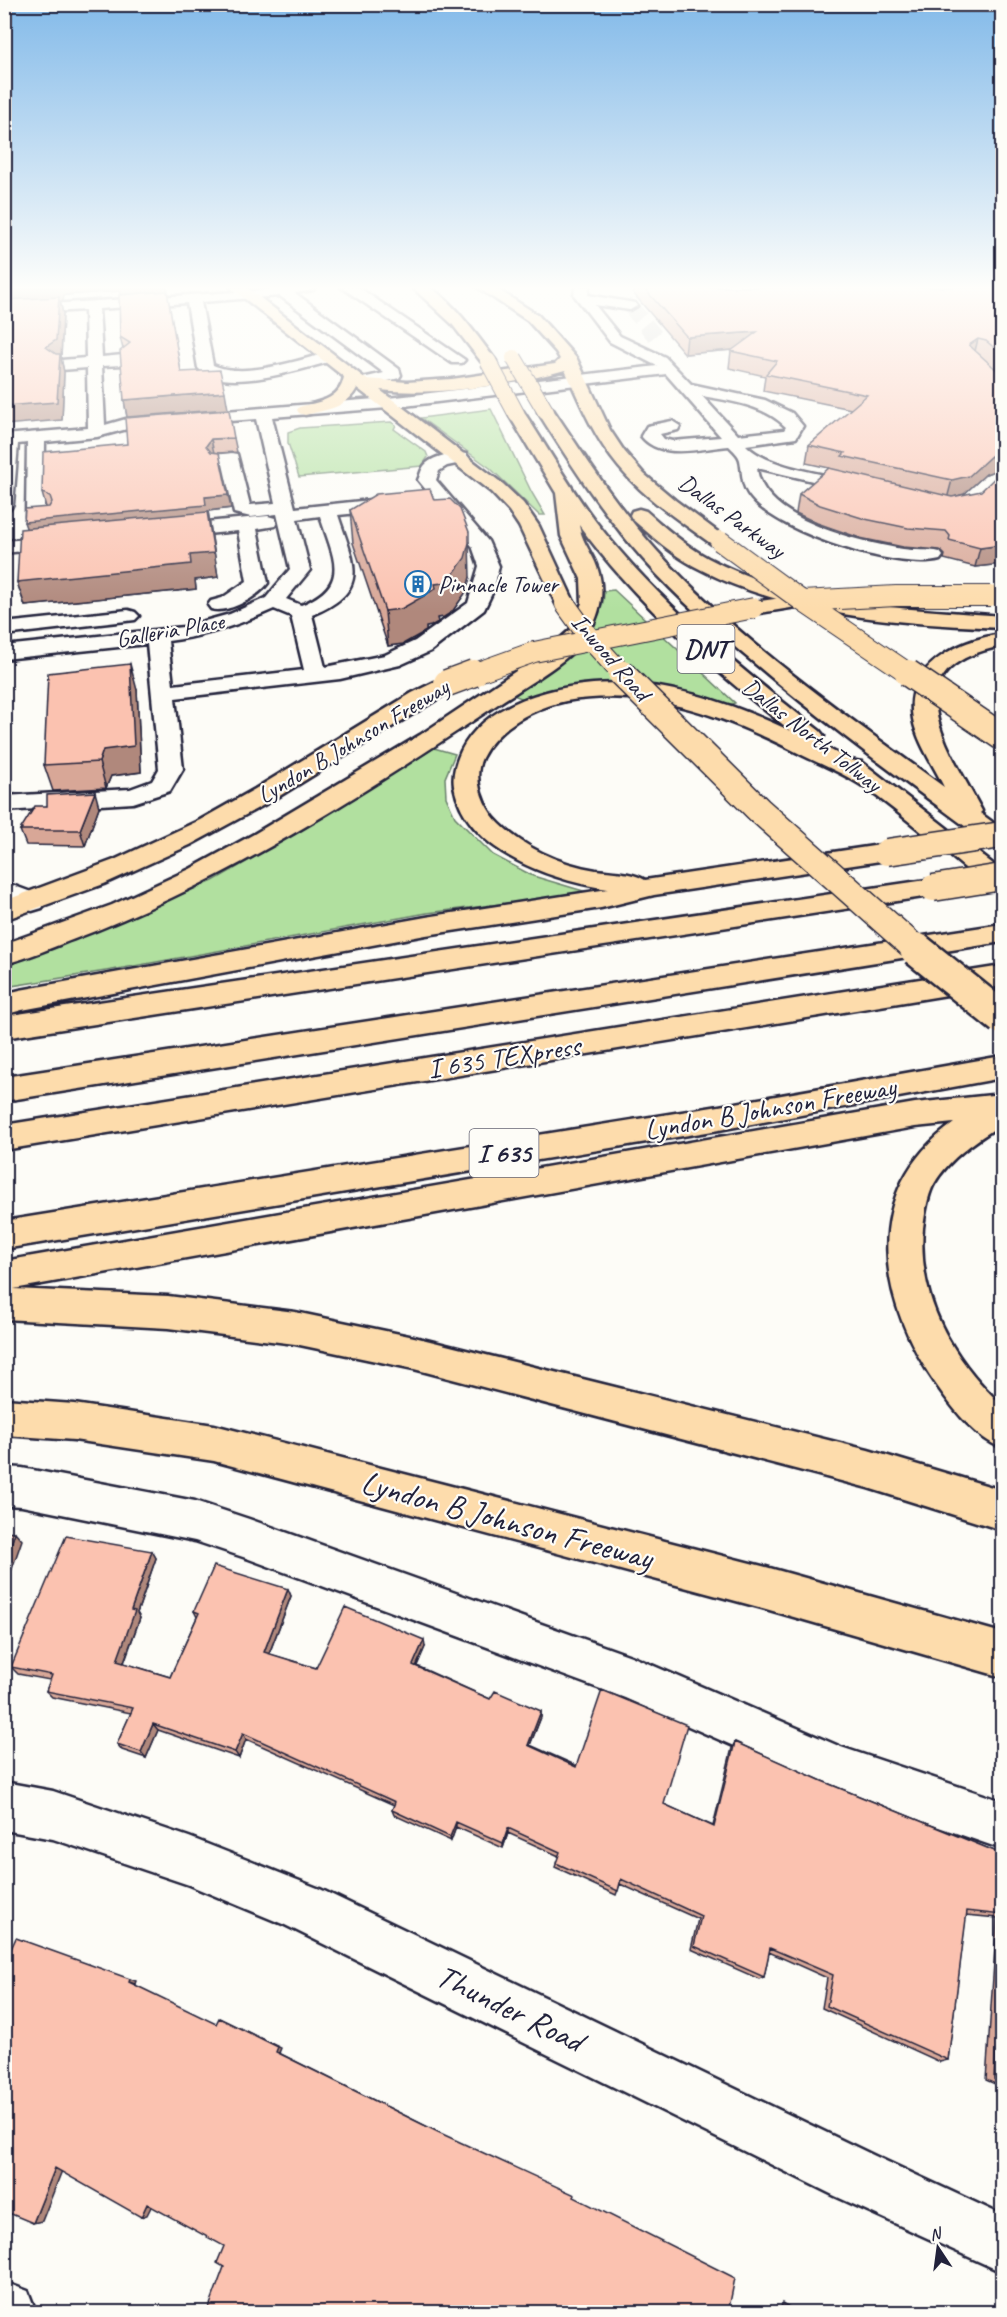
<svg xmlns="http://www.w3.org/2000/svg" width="1007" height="2317" viewBox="0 0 1007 2317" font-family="Caveat,sans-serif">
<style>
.green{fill:#b1e09f;stroke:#6a816d;stroke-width:1.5}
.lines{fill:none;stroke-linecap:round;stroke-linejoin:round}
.minor-tunnel{stroke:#d1d0d1;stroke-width:16;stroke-dasharray:16 8;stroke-linecap:butt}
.minor-casing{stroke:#22223b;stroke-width:5}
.major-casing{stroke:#22223b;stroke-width:5}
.highway-casing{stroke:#22223b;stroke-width:5}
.minor{fill:#fdfcf7;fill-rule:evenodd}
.major{fill:#fddcac;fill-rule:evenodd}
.highway{fill:#fddcac;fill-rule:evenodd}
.major-bridge-far2-casing{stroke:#22223b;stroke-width:22;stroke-linecap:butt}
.major-bridge-far1-casing{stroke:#22223b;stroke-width:29;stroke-linecap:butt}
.major-bridge-casing{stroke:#22223b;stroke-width:37;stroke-linecap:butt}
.highway-bridge-far1-casing{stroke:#22223b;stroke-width:18;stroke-linecap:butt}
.highway-bridge-casing{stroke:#22223b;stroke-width:29;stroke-linecap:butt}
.major-bridge-far2{stroke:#fddcac;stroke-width:20}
.major-bridge-far1{stroke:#fddcac;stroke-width:26}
.major-bridge{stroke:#fddcac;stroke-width:32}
.highway-bridge-far1{stroke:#fddcac;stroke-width:16}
.highway-bridge{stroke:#fddcac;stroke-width:26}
.wall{fill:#d8a797;stroke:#22223b;stroke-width:1.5}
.shaded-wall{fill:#b0887b;stroke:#22223b;stroke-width:1.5}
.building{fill:#fbc2b0;stroke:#22223b;stroke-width:1.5}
.labels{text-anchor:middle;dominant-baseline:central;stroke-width:4.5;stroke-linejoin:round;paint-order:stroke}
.far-street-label{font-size:24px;fill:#22223b;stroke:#fdfcf7}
.far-poi-label{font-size:24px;fill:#22223b;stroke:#fdfcf7;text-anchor:start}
.shield{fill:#fdfcf7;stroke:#646373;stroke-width:1.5}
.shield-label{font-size:27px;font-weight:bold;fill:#22223b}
.street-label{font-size:28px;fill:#22223b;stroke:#fdfcf7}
.near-street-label{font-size:33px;fill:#22223b;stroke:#fdfcf7}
</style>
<rect width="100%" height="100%" fill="#fdfcf7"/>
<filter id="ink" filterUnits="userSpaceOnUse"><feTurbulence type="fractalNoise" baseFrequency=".0167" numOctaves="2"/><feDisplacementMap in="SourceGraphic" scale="12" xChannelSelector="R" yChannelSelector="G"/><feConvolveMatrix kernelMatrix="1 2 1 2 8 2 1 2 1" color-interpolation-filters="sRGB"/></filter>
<g filter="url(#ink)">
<path class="green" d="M491,409L532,493L545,515H539L490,468L421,418Z
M391,422L396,425L394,429L426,452L428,457L422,466L299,477L288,443V432L300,428Z
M614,590L735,703L728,705L676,690L652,687L546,692L524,699L513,695C546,673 605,635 604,591Z
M434,748L455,754L445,778L446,797L455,817L493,855L533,876L590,893L427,913L112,970L5,987V967L213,881L321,819Z"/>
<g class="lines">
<path class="minor-tunnel" d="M630,306L655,336"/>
<defs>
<path id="minor" d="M270,287H315L313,290L295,293L399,369L401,375L399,378L360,388L354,386L352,383L354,380L384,373L280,296L201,302L213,365C244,379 295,361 327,353L335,358L332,361C303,369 221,395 198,368L187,303L99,309L102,357L123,355L131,360L123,365L102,366L105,425L126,419L388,398L657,366L610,342L574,295L575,287H589L588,295L635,303L637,306L630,310L595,305L620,336L665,357L691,384L765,400L792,413L803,426L796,438L746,445C768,469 833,475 866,483L869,487L866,491L860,492L757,468C762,520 860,542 903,549C915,551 928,549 940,552L943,556L940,560C898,571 780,533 752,499C741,486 743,476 740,460C739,455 733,450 729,446C703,448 660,461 641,436L647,426L672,421L680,426L678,430L660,434L664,439L672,441L721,437L666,374L388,408L272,417L295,508L399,497L406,499L408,503L406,507L399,509L338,515C354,564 372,590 312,615L325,667L385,655L415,641L468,603L479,566L472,546L418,480C420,476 421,470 424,466C431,456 455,451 466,454L469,458L466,462L447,466L439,471L436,480L488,541L499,566L494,589L484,610L431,651L400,665L340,679L175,698L183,769L170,791L133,803L4,811V796L130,789L152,781L159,769L147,644L4,659V646L183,627L230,614L266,598L290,569L277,514L251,517L234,513L223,464L214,463L211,459L214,455L231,453L237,454L250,505L275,503L256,419L127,429L97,437L45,442L44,509L52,511L54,515L52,519C43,521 37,522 28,520L26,516L27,443L18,444L13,504L11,508L4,509V435L88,428L87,368L61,370L53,365L61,360L86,358L85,310L4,315V307L265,290L271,289ZM702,396C731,401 764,405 786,427L784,430L738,435ZM320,516C333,558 352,584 301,605L286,599L310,570L297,519ZM274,609L291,616L304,670L173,685L168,641C205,637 241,624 274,609Z
M341,287H358L465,360L462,363H452Z
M268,516L275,518L277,522L275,526L257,529L268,583C258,597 228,614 211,609L208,605L211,601L222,598L247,581L238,531L165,538L158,536L155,532L158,528L165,526Z
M65,536L72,538L75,542L72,546L4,553V541Z
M128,610L135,612L139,616L135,620L4,635V623Z
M4,882L42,896L46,902L42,908L32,911L4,901Z
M4,1467L22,1468L195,1501L249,1519L631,1656L841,1747L1002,1801V1849L838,1792L625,1698L249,1559L195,1541L22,1506L4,1505Z
M4,1782L53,1791L189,1837L320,1889L875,2156L1002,2215V2272L835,2196L285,1925L189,1885L53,1839L4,1830Z
M4,2282L28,2291L36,2312H4Z"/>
<path id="major" d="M230,287H246L366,379L407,382L452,379L555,364L560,359L556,352L528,321L477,287H494L538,315L577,359L610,430L624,451L644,474L675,500L730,541L727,545H713C677,519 638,494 611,457C591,431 579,399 565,370C513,385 435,396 380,390L503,484L523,503L539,526L575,604L572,608L565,610L558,608L519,526L509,511L491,492L357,388C347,408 325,410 305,415L299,413L297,410L299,407C318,402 340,400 344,377Z
M802,595L809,597L812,601L809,605L754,614L747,612L744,608L747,604L754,602Z
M447,676L455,678L458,683L455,688L273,800L190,845L104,884L4,920V901L114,860L200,820L255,789L412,693Z
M4,1399L74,1404L214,1425L766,1567L1002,1633V1677L766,1609L214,1461L74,1440L4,1435Z"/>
<path id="highway" d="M412,287C417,287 423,286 427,287C446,292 484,344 496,361L493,364H483L452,324Z
M546,407L552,408C585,457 617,507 657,551C740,642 845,715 944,787C934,766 917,742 913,719C903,666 959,640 1002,634V646C888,669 948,746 982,811L980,813L1002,829V849L993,847C914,788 834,731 759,667C719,634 678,599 643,559C603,514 570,463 538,412Z
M517,410L523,411C548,448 569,487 596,522C659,603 740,669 820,731L824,736L820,741L815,742L850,760L862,762L1002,871V892L992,890C949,856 906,816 861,785C844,774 823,765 804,756C729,718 652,686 566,701C533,708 497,727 482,758C472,779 483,808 500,824C526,849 561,864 596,870C611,872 632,872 645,880L887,844L896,846L900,852L896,858L887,860L654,895L601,908L426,935L22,1010L4,1015V994L20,990L426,917L608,889C551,880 466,852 454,786C452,774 456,762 461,751C484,705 545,688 593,684C662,679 729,702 791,731C714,670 637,605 579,525C581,539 589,549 595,562C606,587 602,608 590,632C578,656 522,688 498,704C365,793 228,881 77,938C53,947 29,958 4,964V944L112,905L190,869L254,834L420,735L546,651L570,630L582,603L581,579L561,536L556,493L509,415Z
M639,509L646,511C665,528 685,545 708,558C798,606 902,608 1002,616V628C899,624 787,616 694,566C671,554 652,536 632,519L630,515L632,511Z
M933,879L943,882L947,888L943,894L4,1038V1016Z
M1002,924V942L4,1101V1077Z
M1002,966V986L4,1150V1125Z
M1002,1056V1078L719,1130L4,1249V1221L719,1106Z
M1002,1094V1124C977,1140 950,1157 934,1184C927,1196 925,1214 923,1228C917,1298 952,1359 1002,1405V1448C976,1438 956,1412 940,1390C878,1304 857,1192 954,1123L915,1127L14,1289L168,1296L295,1312L414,1337L868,1450L1002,1490V1530L868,1488L414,1369L295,1344L168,1328L4,1319V1261L915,1103Z"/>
</defs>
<use href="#minor" class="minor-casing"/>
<use href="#major" class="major-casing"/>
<use href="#highway" class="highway-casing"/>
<use href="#minor" class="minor"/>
<use href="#major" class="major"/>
<use href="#highway" class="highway"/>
<defs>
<path id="major-bridge-far2" d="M720,541L802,601L911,675
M802,601L896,596H990
M565,604L591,640L623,675
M470,675L534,652L754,608"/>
<path id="major-bridge-far1" d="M621,673L759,810L918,951
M908,673L1002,737
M447,683L474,673"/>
<path id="major-bridge" d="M916,949L1002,1018"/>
<path id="highway-bridge-far1" d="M514,358L546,412
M488,361L517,415"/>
<path id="highway-bridge" d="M887,852L1002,835
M933,888L1002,877"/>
</defs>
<use href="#major-bridge-far2" class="major-bridge-far2-casing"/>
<use href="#major-bridge-far1" class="major-bridge-far1-casing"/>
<use href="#major-bridge" class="major-bridge-casing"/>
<use href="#highway-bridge-far1" class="highway-bridge-far1-casing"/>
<use href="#highway-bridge" class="highway-bridge-casing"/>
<use href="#major-bridge-far2" class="major-bridge-far2"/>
<use href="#major-bridge-far1" class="major-bridge-far1"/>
<use href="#major-bridge" class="major-bridge"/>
<use href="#highway-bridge-far1" class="highway-bridge-far1"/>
<use href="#highway-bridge" class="highway-bridge"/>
</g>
<path class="wall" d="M4,287H167L168,294H167L181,372L228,409L127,417L124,400L123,349L120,337V291L64,295L63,301H60L63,314L61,358L64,372L62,420Z
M634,287H1002V468L986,474L964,494L1002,564L975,567L944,559L945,555L940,550L903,547L860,538L817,523L796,513L799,494L829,468L806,463L809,445L851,409L763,391L765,376L729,368L731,351L733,350L685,354L633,293Z
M234,438L237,452L218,453L231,508L208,511L218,577L195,580L196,589L25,606L17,582L46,507L42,493L127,444Z
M350,510L470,577L466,592L452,612L444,617L437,618L438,622L431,626L426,627V631L403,644L388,646L353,543Z
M137,690L141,772L111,776L106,788L53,791L44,765Z
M99,807L85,846L26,845L20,830Z
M152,1551L156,1558L137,1613L140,1618L124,1663L170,1677L197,1617L194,1611L288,1589L291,1596L269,1654L316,1668L425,1647L417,1666L490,1699L541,1711V1717L530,1745L713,1826L732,1748L735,1742L822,1781L1002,1854V2087L986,2080L997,1918L966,1915L948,2060L940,2062L822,2008L827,1978L769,1952L764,1977L759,1979L691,1949L698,1919L620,1884L616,1895L555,1867L559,1856L508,1833L503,1848L456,1827L451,1841L394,1815L392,1810L394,1805L246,1739L239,1758L158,1730L146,1758L122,1750L117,1744L131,1713L52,1697L46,1691L50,1680L18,1674L11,1667Z
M782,2303L799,2313H780Z"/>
<path class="shaded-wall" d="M18,287H167L168,294L121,297L120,291L64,295L63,301H60L63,314L61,358L64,372L62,420L4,425V288Z
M757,332L755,348L685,354L687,337Z
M978,339L974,355L969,345Z
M225,392L228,409L127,417L124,400Z
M211,439L214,453L209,459L206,446Z
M1002,452V468L986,474L964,494L947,499L952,480L991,456Z
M228,495L231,508L208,511L218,577L195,580L196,589L25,606L17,582L190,555L29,536L24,522L205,497Z
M469,543L470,577L466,592L452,612L444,617L437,618L438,622L431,626L426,627V631L403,644L388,646L385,611L423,593L435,584Z
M1002,545V564L975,567L980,548Z
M130,664L137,690L141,772L111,776L106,788L99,762Z
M95,792L99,807L85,846L80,830Z
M15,1532L22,1540L4,1592V1565Z
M152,1551L156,1558L137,1613L140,1618L122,1667L117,1661L131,1610Z
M288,1589L291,1596L267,1659L264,1652Z
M424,1640L425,1647L414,1671L413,1665Z
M541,1711V1717L528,1750V1745Z
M153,1724L158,1730L146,1758L141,1752Z
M243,1733L246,1739L239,1758L235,1752Z
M456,1822V1827L451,1841L450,1837Z
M508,1828V1833L503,1848V1843Z
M130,1979L136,1981L135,1984L129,1982Z
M219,2018L281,2048L279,2053L438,2132L276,2052Z
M55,2168H63L42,2221L33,2223Z
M153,2203L147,2215L141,2217L147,2204Z"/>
<path class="building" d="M643,287H1002V354L986,341L978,339L969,345L999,372H1002V452L991,456L969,476L952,480L842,456L845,453L809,445L867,395L766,374L777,361L731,351L757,332L687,337Z
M167,291L181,372L220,370L225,392L124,400L120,351L130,343L120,337L119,295Z
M59,297L56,340L46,347L56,354H60L57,402L4,406V300Z
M229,410L234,438L211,439L206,446L211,452L219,453L228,495L205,497L206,505L24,522L25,509L49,507L52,502L50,496L42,493L43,452L127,444L125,418Z
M829,468L952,497L981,491L1002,471V545L980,548L949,540L950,536L946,531L908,528L865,519L820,505L799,494Z
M430,489L434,500L450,499L460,509L469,532V543L465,558L451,577L443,583L435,584L436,588L430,592L423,593L424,596L401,609L385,611L350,510L376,494Z
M207,512L214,553L190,555L191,564L17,582L20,529Z
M130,664L134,746L103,750L99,762L44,765L48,673Z
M95,792L80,830H20L35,806H47V795Z
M4,1531L15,1532L4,1565Z
M66,1536L152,1551L131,1610L135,1611L117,1661L170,1677L199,1613L194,1611L214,1566L288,1589L264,1652L316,1668L345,1607L424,1640L413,1665L490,1699L495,1691L541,1711L528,1745L576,1767L602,1690L687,1725L664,1804L714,1827L735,1742L822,1781L1002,1854V1915L967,1911L948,2060L827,2006L833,1975L770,1948L764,1977L694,1946L701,1916L621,1879L618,1891L556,1863L560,1852L508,1828L503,1843L456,1822L450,1837L392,1810L395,1802L243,1733L235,1752L153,1724L141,1752L117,1744L133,1708L46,1691L52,1675L11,1667Z
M16,1938L130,1979L129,1982L216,2024L219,2018L278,2047L276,2052L438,2132L575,2195L574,2197L735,2278L728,2313H277L274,2311L273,2313H207L224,2267L217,2263L224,2246L147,2204L141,2217L55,2168L33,2223L4,2211V1964Z
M1002,1946V2083L994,2079Z
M787,2306L799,2313H785Z"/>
</g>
<linearGradient id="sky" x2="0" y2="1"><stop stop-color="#83bae9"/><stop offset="0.47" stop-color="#fefefb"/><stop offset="1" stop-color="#fefefb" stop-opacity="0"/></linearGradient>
<rect width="1007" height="612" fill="url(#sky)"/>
<defs>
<symbol id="building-ring" viewBox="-11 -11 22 22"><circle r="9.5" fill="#fdfcf7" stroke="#1f6fb2" stroke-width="1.5"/><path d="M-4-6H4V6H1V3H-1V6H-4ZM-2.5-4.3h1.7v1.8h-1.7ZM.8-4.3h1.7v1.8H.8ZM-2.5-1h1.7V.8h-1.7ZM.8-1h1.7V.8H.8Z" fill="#1f6fb2"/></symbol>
</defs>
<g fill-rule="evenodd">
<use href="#building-ring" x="403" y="569" width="30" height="30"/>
</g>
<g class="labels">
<g class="far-street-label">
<text transform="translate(732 516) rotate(36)">Dallas Parkway</text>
<text transform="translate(170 630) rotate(-10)">Galleria Place</text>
<text transform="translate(611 657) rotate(49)">Inwood Road</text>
<text transform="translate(812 735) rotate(38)">Dallas North Tollway</text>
<text transform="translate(353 741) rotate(-31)">Lyndon B Johnson Freeway</text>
</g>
<g class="far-poi-label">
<text x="438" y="584">Pinnacle Tower</text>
</g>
<g class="shield">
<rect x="677.5" y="625" width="57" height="48" rx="4.5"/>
<rect x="469.5" y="1129" width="69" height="48" rx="4.5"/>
</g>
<g class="shield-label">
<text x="706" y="649">DNT</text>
<text x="504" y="1153">I 635</text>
</g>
<g class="street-label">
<text transform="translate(504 1057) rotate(-9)">I 635 TEXpress</text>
<text transform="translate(770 1108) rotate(-10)">Lyndon B Johnson Freeway</text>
</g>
<g class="near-street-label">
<text transform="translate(507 1520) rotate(15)">Lyndon B Johnson Freeway</text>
<text transform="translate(510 2008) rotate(26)">Thunder Road</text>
</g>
</g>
<rect width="1007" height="2317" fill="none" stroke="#fdfcf7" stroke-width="24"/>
<rect x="12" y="12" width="983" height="2293" fill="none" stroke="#22223b" stroke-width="2" filter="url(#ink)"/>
<g transform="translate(938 2248) rotate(347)" stroke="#fdfcf7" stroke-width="4.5" paint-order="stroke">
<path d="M0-4.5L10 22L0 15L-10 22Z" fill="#22223b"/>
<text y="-9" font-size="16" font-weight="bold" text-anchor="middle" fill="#22223b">N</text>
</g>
</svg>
